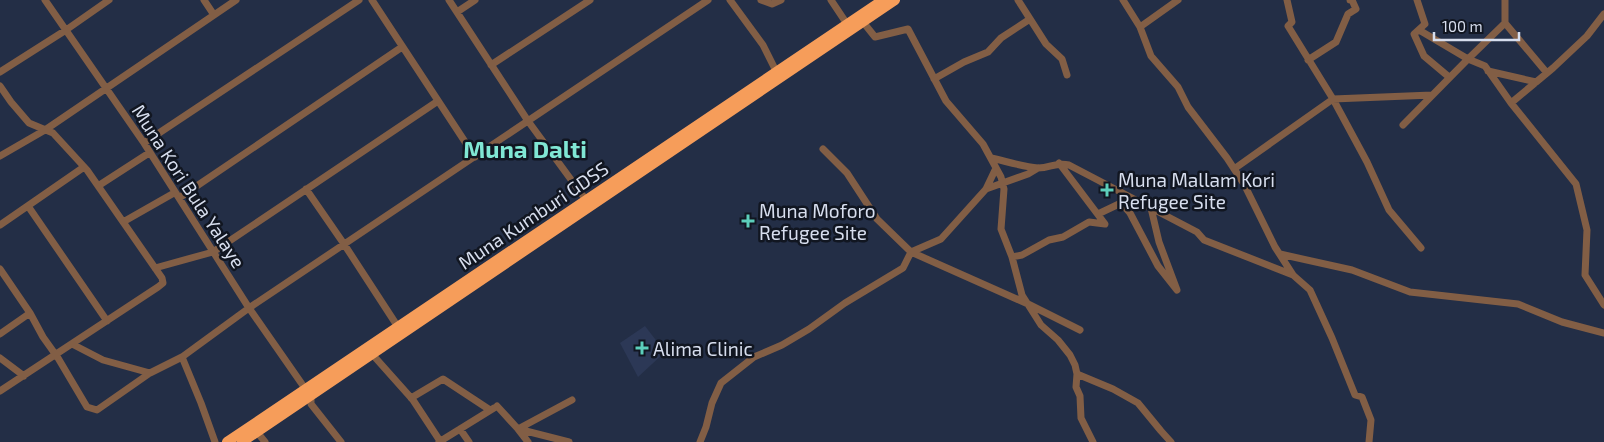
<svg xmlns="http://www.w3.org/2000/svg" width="1604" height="442" viewBox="0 0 1604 442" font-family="'Exo 2',sans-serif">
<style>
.built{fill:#2c3856}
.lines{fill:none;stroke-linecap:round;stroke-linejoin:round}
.minor{stroke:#825e45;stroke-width:7}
.highway{stroke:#f69d5a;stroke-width:10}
.poi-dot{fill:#5ccebb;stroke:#111621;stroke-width:2}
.labels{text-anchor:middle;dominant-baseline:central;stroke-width:5;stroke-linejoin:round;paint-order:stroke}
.poi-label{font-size:19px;fill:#d7deee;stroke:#111621;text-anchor:start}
.street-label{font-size:19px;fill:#d7deee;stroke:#111621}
.district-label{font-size:24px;font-weight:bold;fill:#80e7d4;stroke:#111621}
</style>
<rect width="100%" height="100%" fill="#232e46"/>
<path class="built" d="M645,326L665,352L638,377L620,343Z"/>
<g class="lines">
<path class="minor" d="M45,0L144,143L249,308L311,397V404L341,442
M204,0L214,15
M372,0L475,157
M449,0L528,121L586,200
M730,0L763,45L776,71
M761,0L772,4L781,0
M831,0L847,24
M1018,0L1046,44L1062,59L1067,75
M1123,0L1140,27L1151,56L1178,87L1188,107L1227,158L1244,184L1275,247L1293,275L1310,290L1332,338L1355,395L1362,397L1371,420L1369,442
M1287,0L1292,22L1288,26L1333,99L1367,162L1389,210L1421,248
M1417,0L1425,24L1414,34L1424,56L1449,77
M457,12L475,0
M863,22L875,37L908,29L946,101L983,144L1001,177L1004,189L1001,229L1012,257L1022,295L1041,325L1058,340L1070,355L1075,365L1077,374L1113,389L1138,403L1161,431L1171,442
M1505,23L1547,73
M1140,27L1178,0
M1419,30L1468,59L1505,23V0
M1308,60L1336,42L1348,14L1356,9L1352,0H1350
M491,65L590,0
M1488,71L1536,82
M0,72L66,30L109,0
M934,79L964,62L988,52L1001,38L1030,19
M0,86L11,102L29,123L53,133L87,170L162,278L163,283L158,287L0,391
M1511,103L1553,68L1587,36L1604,14
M1403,125L1468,59L1485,66L1511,103L1576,184L1587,230L1585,275L1604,305
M144,143L359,0
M823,149L847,173L877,219L911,252L941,239L986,189L996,168
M0,156L45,130L236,0
M991,158C1005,161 1024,167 1038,168C1051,168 1055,162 1069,165L1197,232L1204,240L1293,275
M1234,169L1333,99L1432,95
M98,186L149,153
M306,189L344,244L398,327
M986,189L1028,174L1038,168
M179,198L402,47
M1121,203L1130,213L1158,266L1177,290L1159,242L1151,208
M28,206L107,321
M1098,214L1121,203V199
M123,222L174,193
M0,225L84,167
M1280,254L1352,270L1410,292L1518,304L1562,322L1604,333
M1012,257L1022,255L1049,240L1063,237L1089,222L1105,224L1059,163
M155,268L213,252L438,101
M0,269L30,313L43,337L58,358L87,407L97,410L150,373L182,357L249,308L708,0
M0,334L30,313
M72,344L103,360L150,373
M372,354L413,400L440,441
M182,357L201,403L215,442
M0,358L24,376
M1077,374L1076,387L1080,396L1081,418L1093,442
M411,398L443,379L490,410
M497,406L518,429L569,442
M460,429L469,442
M257,432L265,442
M439,442L494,408
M528,442L518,429L572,400
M700,442L706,427L712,403L721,383L754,357L782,345L809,329L845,303L903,268L911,252L1028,304L1080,330"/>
<path class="highway" d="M227,442L883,0
M242,442L895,0"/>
</g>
<g class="poi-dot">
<path d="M1104.5 182.5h5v5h5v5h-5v5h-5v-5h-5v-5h5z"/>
<path d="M745.5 213.5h5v5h5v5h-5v5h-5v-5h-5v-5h5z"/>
<path d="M639.5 340.5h5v5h5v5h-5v5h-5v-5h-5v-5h5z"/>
</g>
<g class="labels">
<g class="poi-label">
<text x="1118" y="179">Muna Mallam Kori<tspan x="1118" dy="22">Refugee Site</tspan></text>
<text x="759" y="210">Muna Moforo<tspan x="759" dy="22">Refugee Site</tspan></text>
<text x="653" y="348">Alima Clinic</text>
</g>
<g class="street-label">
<text transform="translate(189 186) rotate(57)">Muna Kori Bula Yalaye</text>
<text transform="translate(533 215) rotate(-34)">Muna Kumburi GDSS</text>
</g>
<g class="district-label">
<text x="525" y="148">Muna Dalti</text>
</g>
</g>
<path d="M1434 32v8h85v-8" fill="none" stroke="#d7deee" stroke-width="2.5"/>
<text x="1442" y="32" font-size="15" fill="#d7deee" stroke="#111621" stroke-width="4" paint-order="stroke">100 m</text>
</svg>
